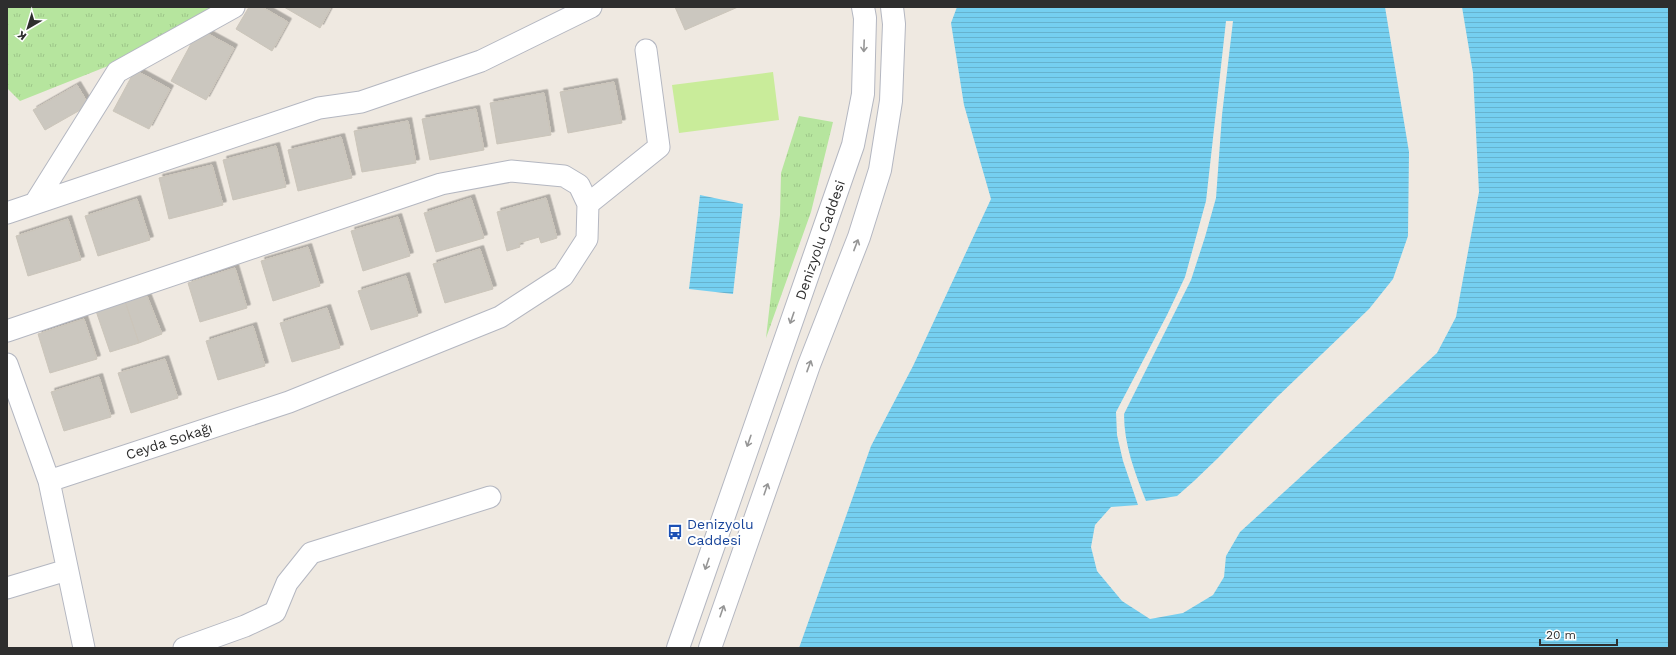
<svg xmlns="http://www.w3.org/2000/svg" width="1676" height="655" viewBox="0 0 1676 655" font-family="'Work Sans',sans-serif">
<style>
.grass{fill:url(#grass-tufts)}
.pitch{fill:#c9ec9a}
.water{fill:url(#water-rules)}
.building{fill:#cbc7bf;stroke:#cbc5ba;filter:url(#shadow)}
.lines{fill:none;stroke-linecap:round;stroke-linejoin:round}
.minor-casing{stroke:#b4b7c1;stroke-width:23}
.tertiary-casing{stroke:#b4b7c1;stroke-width:24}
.minor{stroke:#fff;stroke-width:21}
.tertiary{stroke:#fff;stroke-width:22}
.oneway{stroke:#969696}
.labels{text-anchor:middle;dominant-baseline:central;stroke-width:4;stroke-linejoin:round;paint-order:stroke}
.street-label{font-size:14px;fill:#2e2e2e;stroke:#fff}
.transit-label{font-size:14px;fill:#164399;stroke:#fff;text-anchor:start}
</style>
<defs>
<pattern id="grass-tufts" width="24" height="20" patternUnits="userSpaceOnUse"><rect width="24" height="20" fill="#b6e59e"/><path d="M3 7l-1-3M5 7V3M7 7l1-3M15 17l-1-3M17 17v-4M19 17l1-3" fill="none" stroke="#9dc588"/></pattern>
<pattern id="water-rules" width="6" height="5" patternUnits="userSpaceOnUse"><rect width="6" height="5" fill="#75cff0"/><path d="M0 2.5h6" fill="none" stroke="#66b2ce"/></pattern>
<filter id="shadow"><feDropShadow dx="3.5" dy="-3.5" stdDeviation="0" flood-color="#0004"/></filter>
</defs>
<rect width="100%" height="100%" fill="#efe9e1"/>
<path class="grass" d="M7,7H234L176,39L20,101L7,88Z
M799,116L833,122L811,212L766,338L780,215L781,173Z"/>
<path class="pitch" d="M773,72L779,120L679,133L672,85Z"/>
<path class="water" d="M957,7H1385L1409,152L1408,236L1393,279L1369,309L1276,398L1218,458L1194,481L1177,496L1146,501C1135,473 1124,445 1124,414L1191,280L1205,237L1216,198L1222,115L1233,21H1226L1206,201L1185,277L1167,315L1116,412L1117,435L1123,461L1138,505L1111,507L1095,525L1091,547L1097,571L1122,601L1150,619L1183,613L1213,595L1224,577L1226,556L1240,532L1437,353L1456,317L1479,192L1473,73L1462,7H1669V648H799L871,446L913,366L991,199L964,105L951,23Z
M700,195L743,204L733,294L689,289Z"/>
<path class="building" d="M249,7H262L288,22L272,51L236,29Z
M284,7H331L320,28Z
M675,7H738L685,30Z
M199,29L234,48L206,100L171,81Z
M135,70L170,89L149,129L113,111Z
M614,82L622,123L568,133L560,92Z
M77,85L89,105L45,130L33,110Z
M544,93L551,135L497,144L490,103Z
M476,109L484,150L430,160L422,119Z
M408,121L416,163L362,172L354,131Z
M341,137L352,178L298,191L288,150Z
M276,146L286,187L233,200L223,160Z
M212,165L223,205L169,219L159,178Z
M471,198L484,238L436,252L424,213Z
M546,198L557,238L541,243L539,237L519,243L520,247L507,251L497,212Z
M137,199L150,240L98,256L85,216Z
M398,217L410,256L363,271L351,231Z
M68,219L81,260L28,276L16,236Z
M308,247L320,286L273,301L261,261Z
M480,249L493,289L445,303L433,264Z
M235,268L247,308L200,322L188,283Z
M406,276L418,316L371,330L358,291Z
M147,296L162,334L139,343L125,301Z
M125,301L139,343L110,352L96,311Z
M327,308L340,348L292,362L280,323Z
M84,319L97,359L50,373L38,334Z
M253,326L265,366L218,380L206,341Z
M165,359L178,398L131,413L118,373Z
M99,377L111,417L64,431L51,392Z"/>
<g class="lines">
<defs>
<path id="minor" d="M35,203L117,72L234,7
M588,204L659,147L646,50
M7,213L319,108L361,102L481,61L591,7
M7,331L441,184L511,171L564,176L579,185L588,204L587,239L563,276L500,317L289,402L49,481
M7,364L49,481L84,648
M7,588L67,570
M184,648L245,626L275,612L287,583L311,553L490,497"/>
<path id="tertiary" d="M678,648L853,145L863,94L865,18L863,7
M710,648L809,365L859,237L880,170L891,101L894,24L892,7"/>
</defs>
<use href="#minor" class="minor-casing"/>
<use href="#tertiary" class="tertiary-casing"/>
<use href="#minor" class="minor"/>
<use href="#tertiary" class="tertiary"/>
</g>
<defs><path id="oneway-shaft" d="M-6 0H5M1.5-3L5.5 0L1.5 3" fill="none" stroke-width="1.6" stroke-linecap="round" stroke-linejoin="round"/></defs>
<g class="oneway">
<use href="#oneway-shaft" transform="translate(864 46) rotate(92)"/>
<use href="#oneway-shaft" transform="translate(856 245) rotate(-69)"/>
<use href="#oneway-shaft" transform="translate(792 318) rotate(109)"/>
<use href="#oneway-shaft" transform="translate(809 366) rotate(-70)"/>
<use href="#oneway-shaft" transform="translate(749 441) rotate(109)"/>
<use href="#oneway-shaft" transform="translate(766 489) rotate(-71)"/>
<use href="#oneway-shaft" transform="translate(707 564) rotate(109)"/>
<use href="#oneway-shaft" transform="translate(722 611) rotate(-71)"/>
</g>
<defs>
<symbol id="bus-bare" viewBox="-9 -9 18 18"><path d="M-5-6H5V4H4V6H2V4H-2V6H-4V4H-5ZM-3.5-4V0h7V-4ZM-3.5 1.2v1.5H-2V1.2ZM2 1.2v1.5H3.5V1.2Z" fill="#1a4fb4" stroke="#fff" stroke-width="2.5" paint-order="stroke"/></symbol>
</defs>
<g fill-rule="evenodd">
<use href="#bus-bare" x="664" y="521" width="22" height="22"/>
</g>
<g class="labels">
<g class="street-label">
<text transform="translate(820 240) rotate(-71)">Denizyolu Caddesi</text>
<text transform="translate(169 441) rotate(-18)">Ceyda Sokağı</text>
</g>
<g class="transit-label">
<text x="687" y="524">Denizyolu<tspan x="687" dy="16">Caddesi</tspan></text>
</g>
</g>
<rect width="1676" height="655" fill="none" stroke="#2e2e2e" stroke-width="16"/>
<g transform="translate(28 28) rotate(218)" stroke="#ffffff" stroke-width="3" paint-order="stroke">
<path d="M0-3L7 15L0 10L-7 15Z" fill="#2e2e2e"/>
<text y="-6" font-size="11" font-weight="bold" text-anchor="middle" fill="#2e2e2e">K</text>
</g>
<path d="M1540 639v6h77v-6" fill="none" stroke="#2e2e2e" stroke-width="2"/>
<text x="1546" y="639" font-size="12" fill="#2e2e2e" stroke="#ffffff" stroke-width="3" paint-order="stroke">20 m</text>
</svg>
